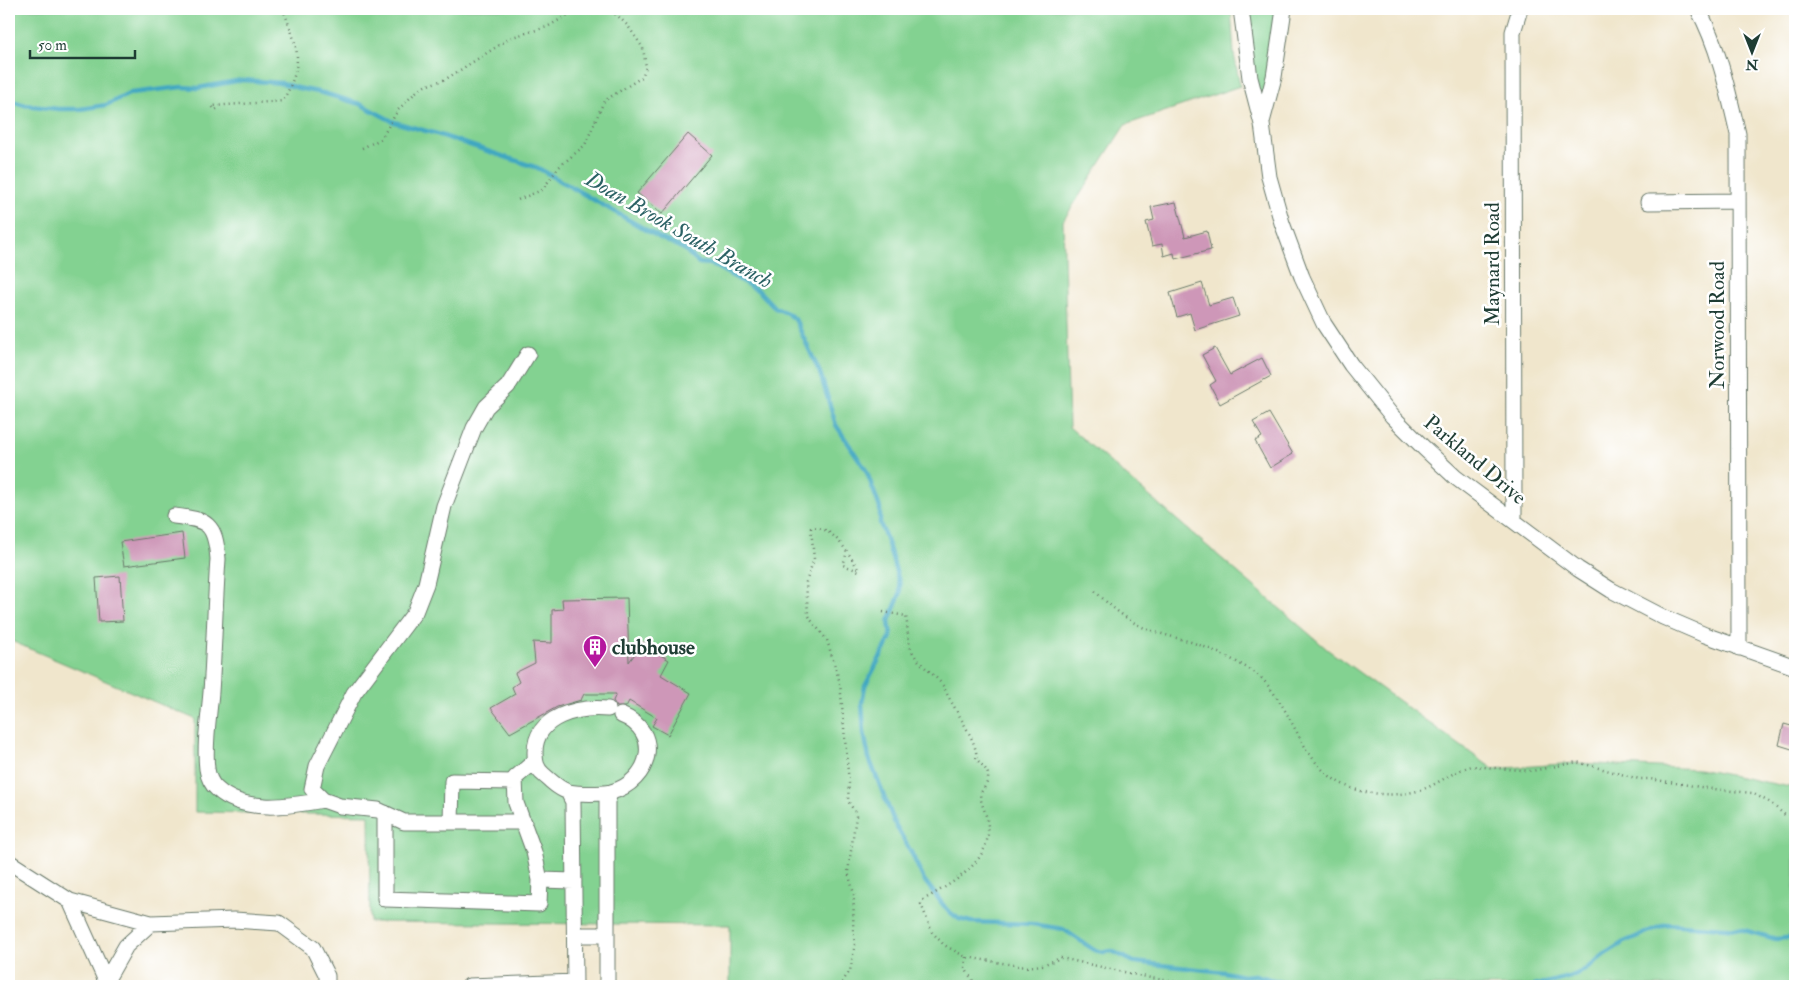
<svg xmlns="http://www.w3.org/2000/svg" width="1804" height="995" viewBox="0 0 1804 995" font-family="'IM FELL Double Pica',serif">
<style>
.green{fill:#83d291;stroke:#518862}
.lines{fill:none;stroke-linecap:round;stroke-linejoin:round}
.stream{stroke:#41a7c1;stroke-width:4.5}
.building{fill:#ce97b8}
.minor-casing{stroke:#687869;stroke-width:17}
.path{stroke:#687869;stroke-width:2.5;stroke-dasharray:1 4;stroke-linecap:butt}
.minor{stroke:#fff;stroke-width:15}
.labels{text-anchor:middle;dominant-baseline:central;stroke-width:5;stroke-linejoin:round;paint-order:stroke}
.street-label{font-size:21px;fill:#1f3d34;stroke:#fff}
.poi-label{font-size:21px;font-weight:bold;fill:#1f3d34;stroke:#fff;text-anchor:start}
.water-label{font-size:22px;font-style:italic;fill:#2b6265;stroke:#fff}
</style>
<rect width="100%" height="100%" fill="#fff"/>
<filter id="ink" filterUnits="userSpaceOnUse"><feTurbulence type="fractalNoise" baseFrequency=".02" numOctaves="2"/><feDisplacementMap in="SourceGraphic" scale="10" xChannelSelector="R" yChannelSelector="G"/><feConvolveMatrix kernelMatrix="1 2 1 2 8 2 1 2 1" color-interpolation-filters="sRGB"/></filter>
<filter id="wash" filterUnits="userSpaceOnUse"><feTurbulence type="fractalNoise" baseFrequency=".0096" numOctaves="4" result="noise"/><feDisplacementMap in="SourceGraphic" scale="20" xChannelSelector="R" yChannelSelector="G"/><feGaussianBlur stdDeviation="1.12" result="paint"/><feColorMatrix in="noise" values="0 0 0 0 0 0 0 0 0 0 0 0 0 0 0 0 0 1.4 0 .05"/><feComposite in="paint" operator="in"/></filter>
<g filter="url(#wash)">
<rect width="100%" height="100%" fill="#f0e6cc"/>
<path class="green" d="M9,9H1231L1234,54L1240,86L1125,125L1063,221L1069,427L1328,650L1493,769L1576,763L1699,769L1795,788V986H730V925L370,922L369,815L195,812V719L9,640Z
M1241,9H1284L1262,124Z"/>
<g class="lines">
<path class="stream" d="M9,100L25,105L58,109H80L106,105L131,93L182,87L198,88L242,80L282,83L298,88L323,93L360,104L394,122L437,134L538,168L662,239L684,249L699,263L710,264L720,269L759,291L775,308L787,313L795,319L820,373L836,425L866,470L880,508V523L887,541L900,585V594L889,621L891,637L865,686L862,703L864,733L869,758L895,824L911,852L924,880L938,898L947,910L959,919L971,922L1032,924L1063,929L1094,950L1103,952L1112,951L1134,962L1224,972L1243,976L1255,975L1296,986
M1534,986L1570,977L1585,970L1605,954L1624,942L1666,924L1740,929L1776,939L1795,937"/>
</g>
<g id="blocks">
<path class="building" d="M688,134L712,155L662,214L637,193Z
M1176,202L1185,237L1207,231L1211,250L1175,259L1174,253L1164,256L1162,244L1152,246L1146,222L1154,220L1151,207Z
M1202,283L1209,305L1233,298L1239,316L1195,330L1190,313L1177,317L1170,293Z
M1215,348L1230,375L1262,358L1271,376L1220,404L1210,385L1216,381L1202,355Z
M1269,413L1293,454L1270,468L1255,441L1262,437L1253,422Z
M182,533L185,558L124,566L120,542Z
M120,576L123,621L99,622L96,578Z
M627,598L629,662L642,644L669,660L661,675L691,693L668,735L652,726L657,718L629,701L626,707H617L613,701L616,694H584L581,700L557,707L510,733L491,708L515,694L512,687L519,682L515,673L535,663L533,642L552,643V610L563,609L562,599Z
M1784,724L1795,727V750L1779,745Z"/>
</g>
</g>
<g filter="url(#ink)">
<use href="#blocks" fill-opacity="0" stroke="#687869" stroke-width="1"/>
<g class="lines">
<defs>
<path id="minor" d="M1241,9L1250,78L1262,124L1269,177L1282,223L1302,277L1324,324L1351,365L1392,416L1424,448L1455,477L1578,569L1611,590L1663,617L1705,635L1795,667
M1698,9C1719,48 1728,91 1738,134L1739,648
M1262,122L1274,77L1284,9
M1648,202L1738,201
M174,516C208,520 215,523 218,559C215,603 214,648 211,692C209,717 204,744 207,769C208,776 211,784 217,789C244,814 290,806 323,800
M1514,521L1513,32L1520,9
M608,709C579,706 535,716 535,752C535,761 536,769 544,775C551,781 560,790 569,792C578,794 602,794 611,792C650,782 664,732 621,715
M535,761L515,778L516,803L534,852L540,880L574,881
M568,792L573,802L575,986
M385,813V899L539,904L540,880
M451,822L452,781L515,782
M524,822H404L378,810L340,806L323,800L312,789L317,766L354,693L415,612L426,584L444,506L474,428L486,407L508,386L528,354
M9,862L70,901L151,923L234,920L279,923L313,948L327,976V986
M70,901L106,981V986
M575,935H607
M106,981L126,946L151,923
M469,986L575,982
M607,986V801L611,792"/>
</defs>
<use href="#minor" class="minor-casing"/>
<path class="path" d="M217,109L215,110L212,106L283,101C305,60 298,49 283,9
M362,148L381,139L398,110L416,92L425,86L446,79L512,37L547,27L566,16L585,10H603L617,15L628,26L643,48L646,67L642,77L604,101L585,145L559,167L542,190L515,201
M1095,591C1109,605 1123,617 1140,626C1157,634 1176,637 1194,643C1214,650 1235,660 1252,671C1261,676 1267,684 1273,692C1302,731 1307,777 1361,791C1379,795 1399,796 1417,791C1437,786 1452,771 1472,766L1532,771L1577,762L1639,779H1650L1713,789L1752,793L1769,802L1785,815L1795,818
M883,612L906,616C908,627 907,640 912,651C919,665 935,674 944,687C950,704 980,743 976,759C991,773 992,777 980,794C981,806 988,815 988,828C990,864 949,885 923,900L921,904L932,932L944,945L966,957L1026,967L1042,965L1061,958L1151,978L1203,986
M966,957L965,968L976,986
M839,986L850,971L855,944L853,931L854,894L848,872L856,816L855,812L848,801L849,783L840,683L827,640L811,620L808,614L806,582L814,559L811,528C831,523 851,556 859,571L843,565L847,552"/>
<use href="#minor" class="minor"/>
</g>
</g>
<defs>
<symbol id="building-pin" viewBox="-11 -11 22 30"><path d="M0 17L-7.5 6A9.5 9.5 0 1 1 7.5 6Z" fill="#b5179e" stroke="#fff"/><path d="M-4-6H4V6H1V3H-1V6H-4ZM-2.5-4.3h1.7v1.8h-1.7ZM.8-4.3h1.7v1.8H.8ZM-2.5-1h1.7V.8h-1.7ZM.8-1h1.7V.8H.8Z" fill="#fff"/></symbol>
</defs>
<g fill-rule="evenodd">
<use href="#building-pin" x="581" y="633" width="28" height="38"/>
</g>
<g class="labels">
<g class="street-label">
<text transform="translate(1492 264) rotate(-90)">Maynard Road</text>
<text transform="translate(1717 325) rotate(-90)">Norwood Road</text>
<text transform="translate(1475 460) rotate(40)">Parkland Drive</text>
</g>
<g class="poi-label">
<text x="612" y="647">clubhouse</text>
</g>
<g class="water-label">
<text transform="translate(679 230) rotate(30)">Doan Brook South Branch</text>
</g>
</g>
<rect width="1804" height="995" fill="none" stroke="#fff" stroke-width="30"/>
<g transform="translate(1752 52) rotate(180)" stroke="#ffffff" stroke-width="4" paint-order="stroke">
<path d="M0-4L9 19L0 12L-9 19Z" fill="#1f3d34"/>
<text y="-8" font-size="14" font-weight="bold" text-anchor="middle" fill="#1f3d34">N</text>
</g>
<path d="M30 50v8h105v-8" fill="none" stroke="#1f3d34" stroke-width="2.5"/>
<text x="38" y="50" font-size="15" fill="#1f3d34" stroke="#ffffff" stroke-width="4" paint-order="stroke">50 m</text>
</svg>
